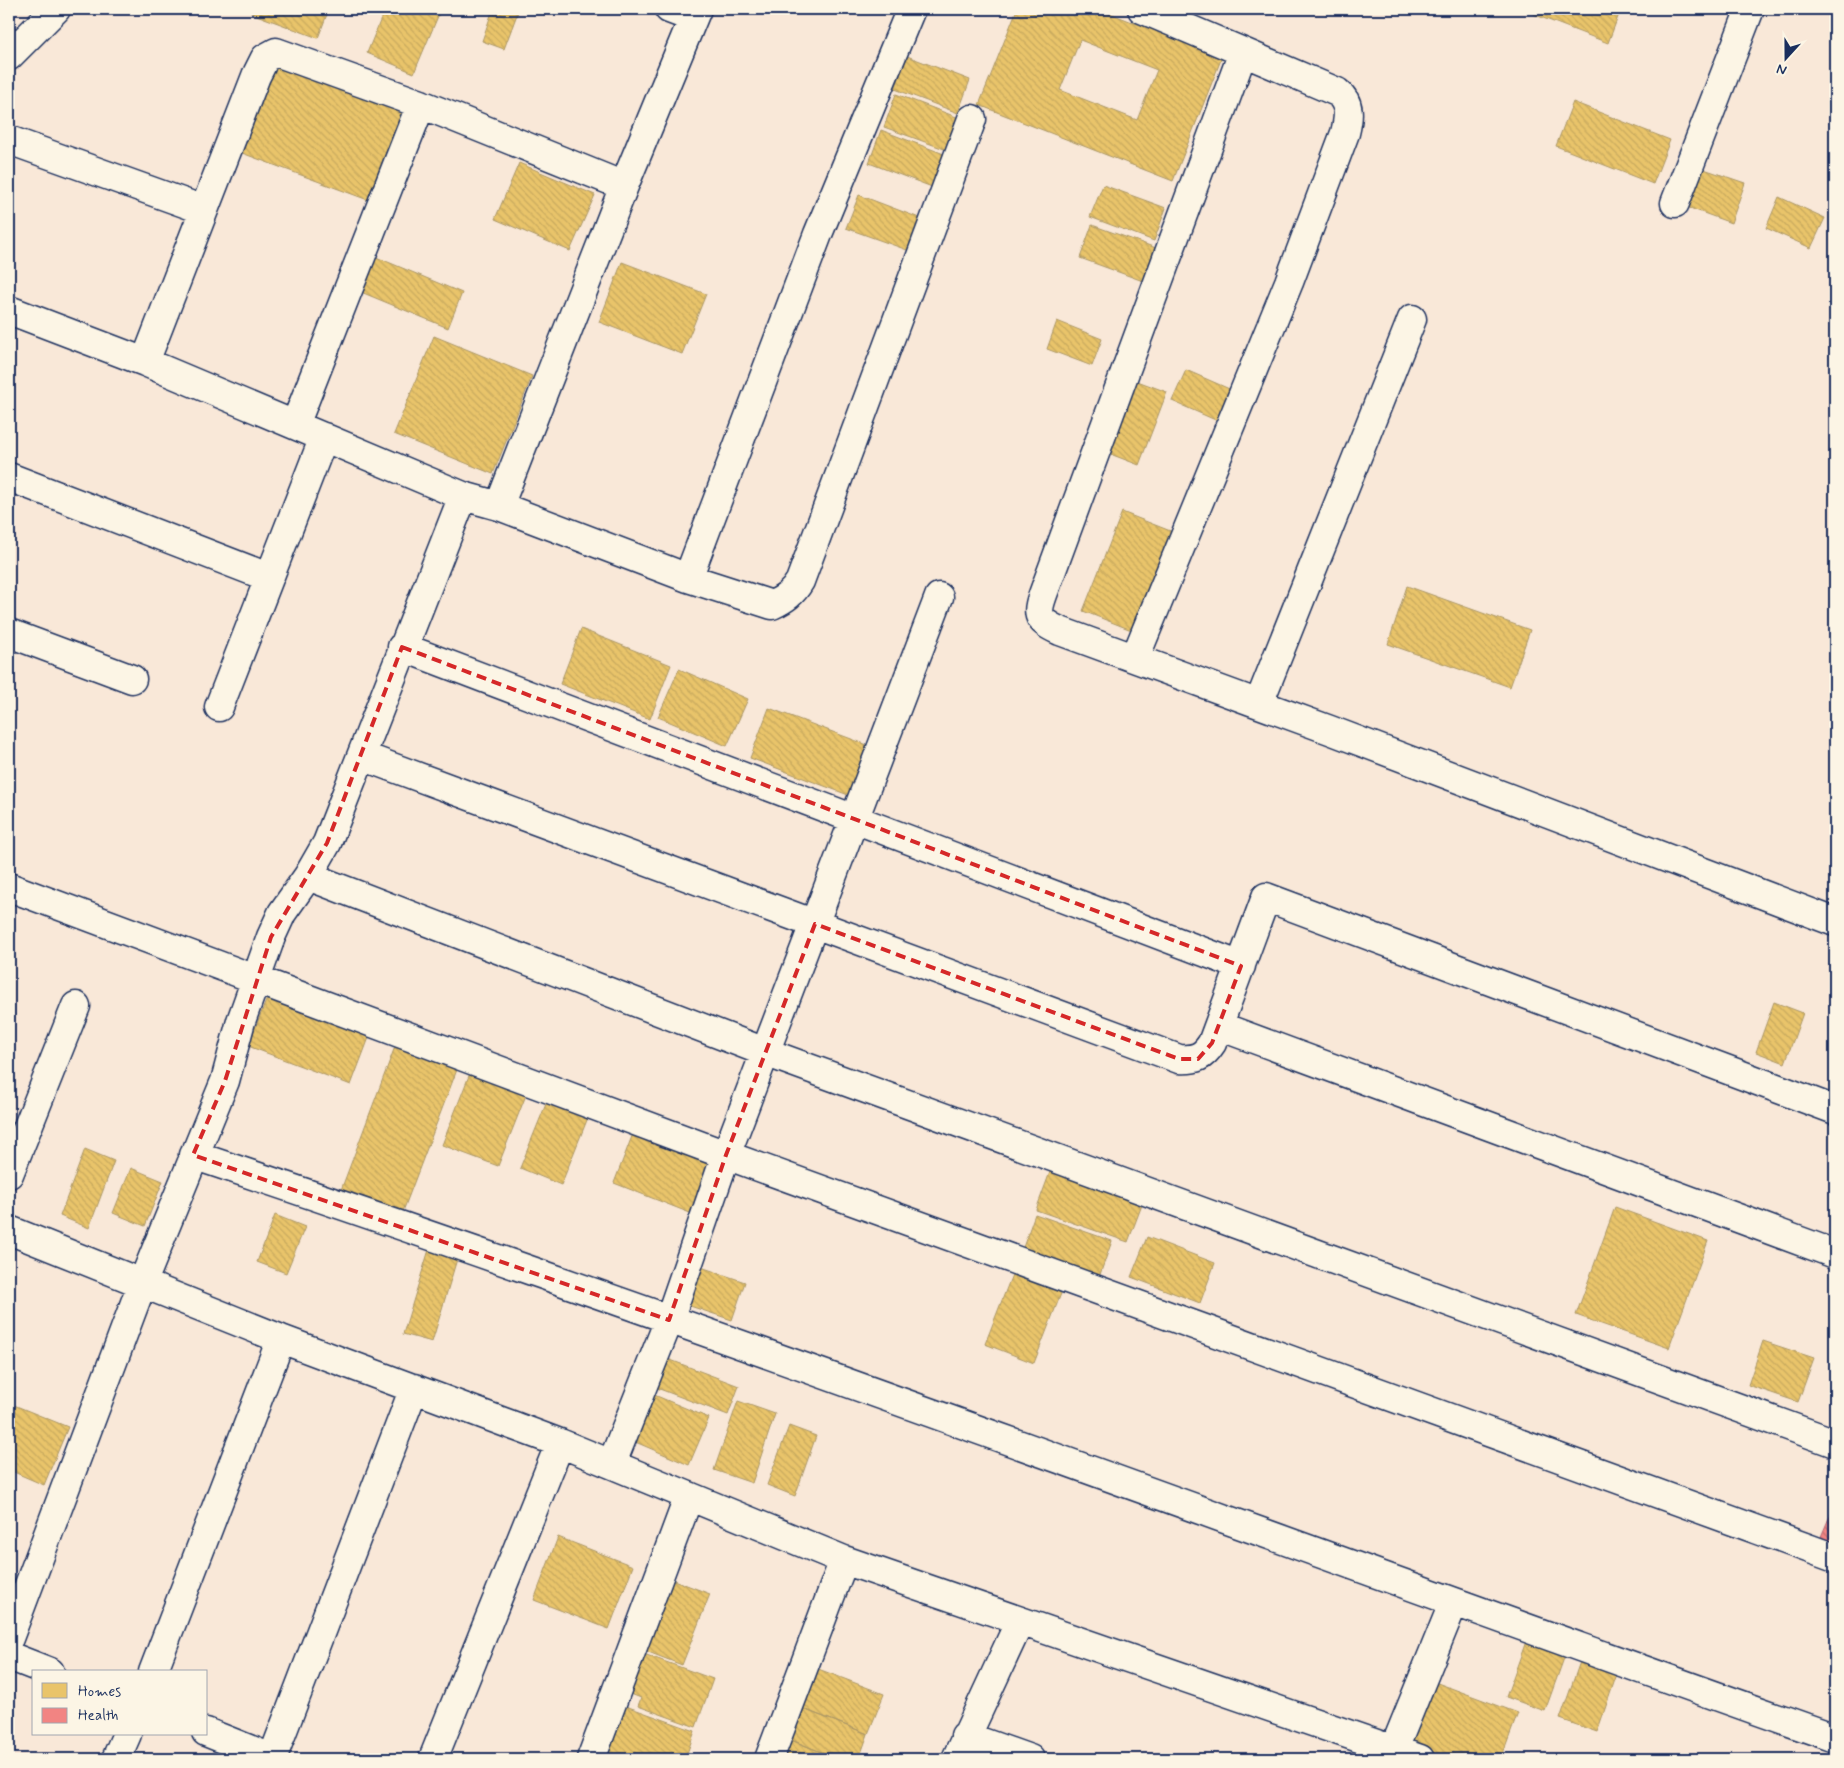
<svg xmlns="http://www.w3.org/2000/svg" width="1844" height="1768" viewBox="0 0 1844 1768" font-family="Mynerve,sans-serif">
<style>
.homes{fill:url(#homes-back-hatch);stroke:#ab9766;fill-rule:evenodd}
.health{fill:url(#health-back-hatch);stroke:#b26a77}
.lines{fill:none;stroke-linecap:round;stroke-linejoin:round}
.minor-casing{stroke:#1b2f5e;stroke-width:31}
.minor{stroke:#fcf5e5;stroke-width:28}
.marked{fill:none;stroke:#d62828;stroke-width:4;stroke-dasharray:10 6;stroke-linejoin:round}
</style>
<defs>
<pattern id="homes-back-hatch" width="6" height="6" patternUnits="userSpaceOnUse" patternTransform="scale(1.25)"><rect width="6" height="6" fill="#e9c46a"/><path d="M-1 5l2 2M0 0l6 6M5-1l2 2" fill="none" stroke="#c7a95e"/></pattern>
<pattern id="health-back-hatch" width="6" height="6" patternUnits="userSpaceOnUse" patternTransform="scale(1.25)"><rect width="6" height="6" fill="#f28482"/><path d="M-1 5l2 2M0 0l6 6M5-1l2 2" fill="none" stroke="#c36c6e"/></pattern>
</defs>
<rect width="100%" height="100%" fill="#f9e8d8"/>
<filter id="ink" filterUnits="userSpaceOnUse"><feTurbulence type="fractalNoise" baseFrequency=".02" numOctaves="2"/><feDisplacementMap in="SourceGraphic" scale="10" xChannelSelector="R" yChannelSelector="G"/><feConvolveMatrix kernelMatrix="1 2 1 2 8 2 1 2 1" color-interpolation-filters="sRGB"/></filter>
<g filter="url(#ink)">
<path class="homes" d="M253,9H329L318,38L251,13Z
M385,9H441L414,73L367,53Z
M493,9H519L504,49L482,41Z
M1017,9H1099L1222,57L1173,181L979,105ZM1080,40L1157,70L1137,120L1060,90Z
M1526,9H1621L1608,43L1525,11Z
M907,56L970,80L958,113L895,89Z
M276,65L402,112L368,200L242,153Z
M896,94L959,118L947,150L884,127Z
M1573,102L1670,140L1653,184L1556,146Z
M881,130L944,154L932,187L869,163Z
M519,163L595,195L570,251L495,219Z
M1701,168L1745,183L1731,223L1687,207Z
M1103,185L1166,208L1154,241L1090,217Z
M859,195L922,219L910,251L846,228Z
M1779,197L1825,218L1811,248L1766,228Z
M1092,225L1156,248L1143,281L1080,258Z
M376,257L462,293L448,328L361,292Z
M622,262L706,294L682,354L599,322Z
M1057,321L1102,339L1092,366L1047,349Z
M434,336L532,376L493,474L394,434Z
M1186,370L1234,391L1220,422L1172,401Z
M1132,379L1167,392L1139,465L1105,452Z
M1122,512L1173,532L1134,631L1083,611Z
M1407,586L1530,630L1510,687L1388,644Z
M581,629L671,665L650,719L560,684Z
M679,669L748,699L727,746L658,717Z
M769,708L870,746L851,796L750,758Z
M268,996L370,1035L351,1085L248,1046Z
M1774,1002L1803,1013L1785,1063L1756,1052Z
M396,1044L458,1067L402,1214L341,1190Z
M472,1068L528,1090L498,1166L442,1145Z
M548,1099L589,1115L561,1185L520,1168Z
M634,1131L710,1161L690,1213L614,1183Z
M85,1149L114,1161L89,1228L60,1216Z
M1053,1164L1145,1197L1128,1242L1036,1210Z
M131,1168L163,1181L145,1226L113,1213Z
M1615,1207L1708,1241L1669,1348L1576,1315Z
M1035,1214L1112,1241L1098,1280L1021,1253Z
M275,1215L305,1227L286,1273L257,1262Z
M1147,1237L1215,1263L1200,1303L1131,1277Z
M432,1240L460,1249L432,1342L403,1334Z
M698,1266L745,1282L732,1320L684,1304Z
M1013,1272L1062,1291L1034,1363L985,1344Z
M1763,1341L1814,1358L1798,1402L1748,1385Z
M660,1356L739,1386L728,1415L649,1385Z
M652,1394L709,1418L689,1465L633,1441Z
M738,1401L775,1414L752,1483L714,1470Z
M9,1403L68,1427L44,1485L9,1470Z
M789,1426L816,1436L795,1496L767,1485Z
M558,1537L633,1566L609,1629L534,1600Z
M671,1579L710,1594L682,1665L643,1650Z
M1529,1633L1568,1647L1545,1711L1506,1697Z
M641,1653L713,1679L696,1727L638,1706L641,1698L628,1693Z
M1582,1656L1619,1668L1597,1732L1560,1719Z
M813,1667L884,1694L868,1734L798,1707Z
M1432,1681L1518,1713L1501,1759H1433L1408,1750Z
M623,1705L695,1731L685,1759L604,1758Z
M798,1707L868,1734L859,1759H839L786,1738Z
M786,1738L839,1759H778Z"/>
<path class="health" d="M1835,1504V1545L1820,1539Z"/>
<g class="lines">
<defs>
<path id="minor" d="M669,9L693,18
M1243,52L1045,589C1036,613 1035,620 1060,631L1330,730L1835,922
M9,56L56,9
M9,140L204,210
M1675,203L1750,9
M9,310L145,362L463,496L499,506L688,578L772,605C785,599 793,593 800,581L972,119
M145,362L256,76L265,58L276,52L421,104L624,186
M295,425L421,104
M9,477L268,577
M499,506L624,186L697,9
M688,578L818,234L911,9
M9,633L132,679
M402,647L1241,966
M1135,658L1289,282L1345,133C1349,117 1351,103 1337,92L1142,9
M1259,703L1412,319
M219,707L324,437
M362,756L1179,1059C1196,1060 1203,1057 1212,1043L1266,897L1835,1110
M308,876L765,1052L1835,1443
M9,887L726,1155L1835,1558
M1219,1026L1835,1254
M193,1155C744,1339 1288,1545 1835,1738
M9,1174L76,1006
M9,1230L281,1339L560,1443L844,1560L1420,1759
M612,1463L669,1320L726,1155L939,597
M9,1638L142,1284L225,1081L241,1021L271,937L282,913L308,876L327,843L463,496
M9,1656L50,1672
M153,1672L281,1339
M206,1732L274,1759
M965,1736L1030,1759
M116,1759L127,1734
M272,1759L414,1388
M433,1759L560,1443
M591,1759L689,1496
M769,1759L844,1560
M956,1759L1020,1621
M1390,1759L1453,1604"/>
</defs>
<use href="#minor" class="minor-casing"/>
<use href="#minor" class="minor"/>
</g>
</g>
<path class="marked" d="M402,647L1241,966L1212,1043L1198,1059H1179L815,924L726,1155L669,1320L193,1155L225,1081L271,937L327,843Z"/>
<rect width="1844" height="1768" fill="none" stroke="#fcf5e5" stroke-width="30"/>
<rect x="15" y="15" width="1814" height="1738" fill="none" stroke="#1b2f5e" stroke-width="2" filter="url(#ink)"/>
<rect x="32" y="1670" width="175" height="65" fill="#fcf5e5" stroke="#a2a6af"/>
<rect x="42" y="1683" width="25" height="15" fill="#e9c46a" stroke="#a2a6af"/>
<text x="78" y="1696" font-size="15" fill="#1b2f5e">Homes</text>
<rect x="42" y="1708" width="25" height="15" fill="#f28482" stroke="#a2a6af"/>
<text x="78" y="1720" font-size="15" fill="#1b2f5e">Health</text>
<g transform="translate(1786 58) rotate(201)" stroke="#fcf5e5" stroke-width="4" paint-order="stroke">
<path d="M0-4L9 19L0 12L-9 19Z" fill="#1b2f5e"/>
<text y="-8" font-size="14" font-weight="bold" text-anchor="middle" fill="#1b2f5e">N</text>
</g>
</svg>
